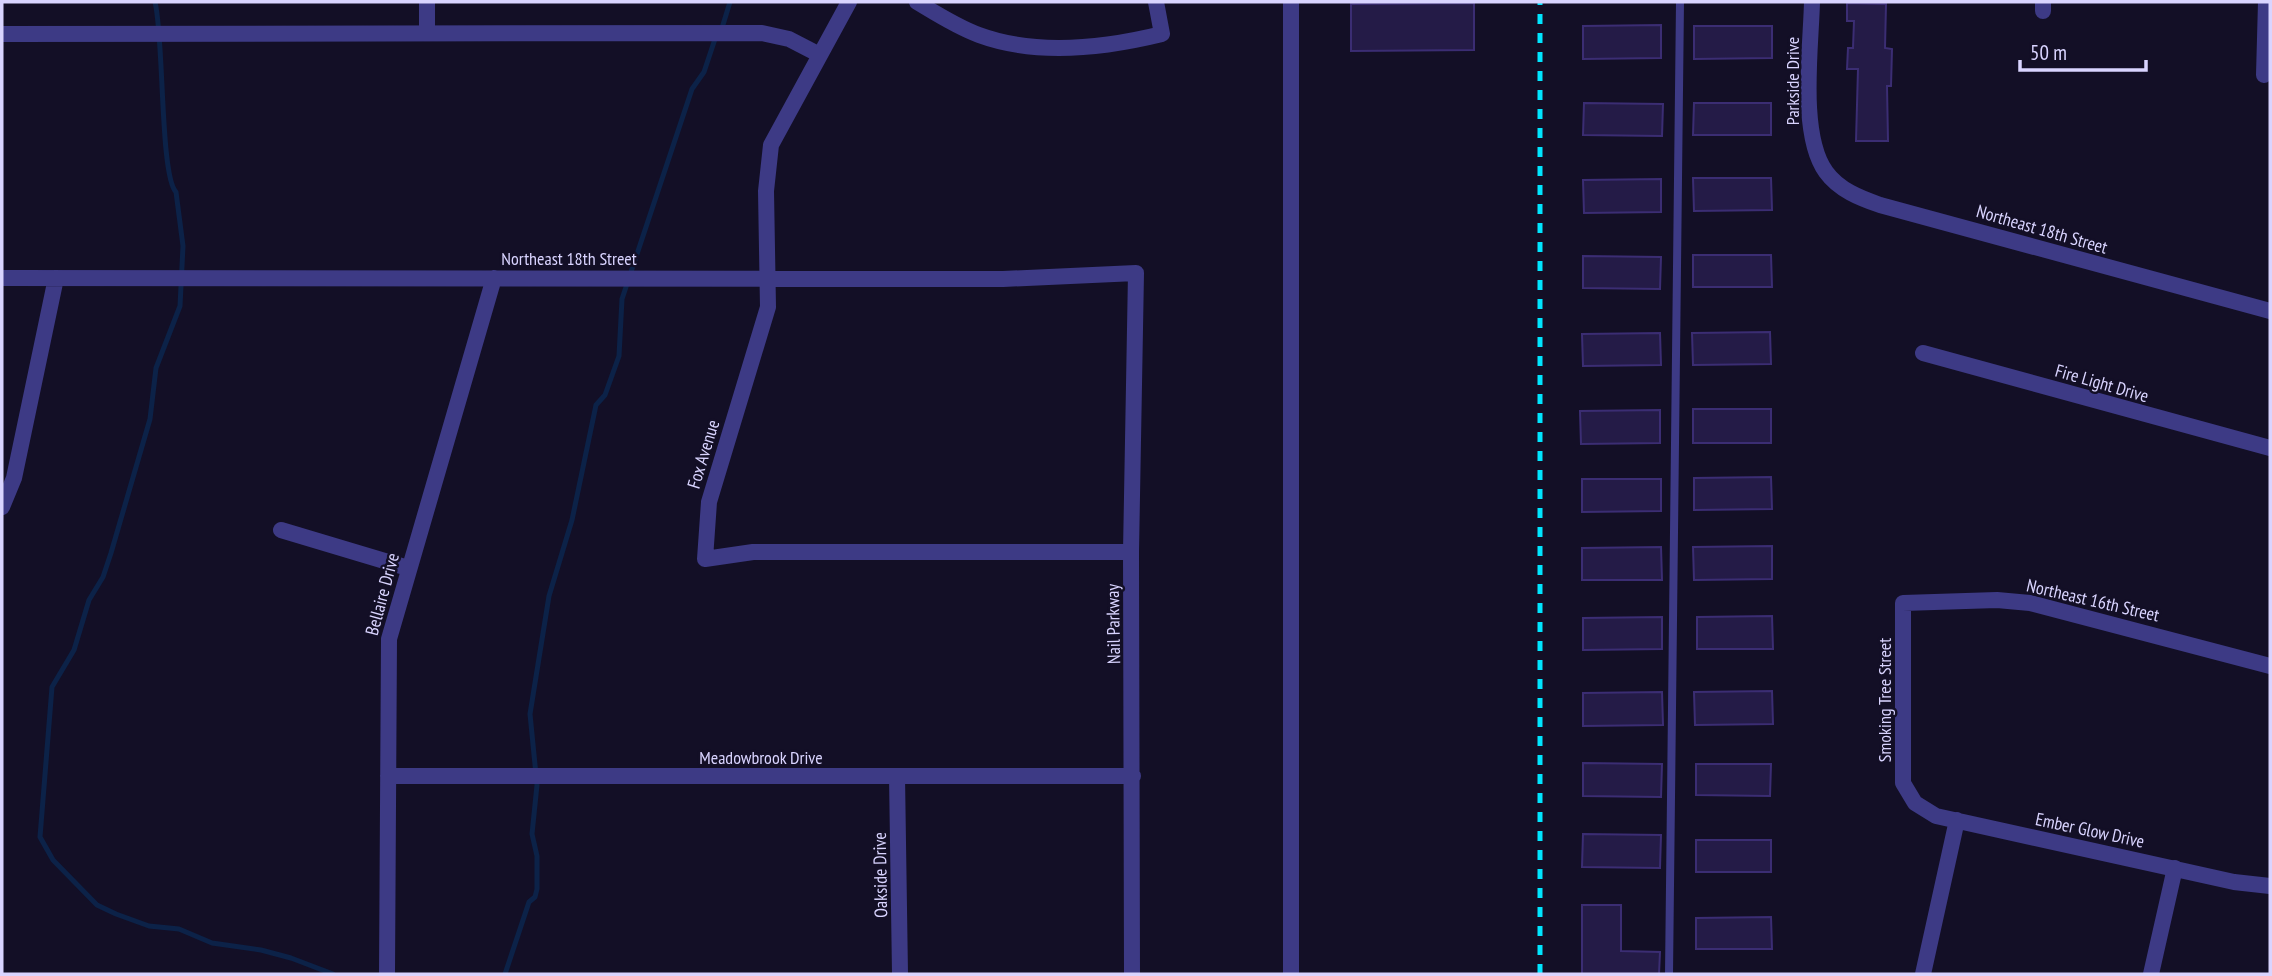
<svg xmlns="http://www.w3.org/2000/svg" width="2272" height="976" viewBox="0 0 2272 976" font-family="'PT Sans Narrow',sans-serif">
<style>
.lines{fill:none;stroke-linecap:round;stroke-linejoin:round}
.stream{stroke:#0c2248;stroke-width:5}
.building{fill:#241b47;stroke:#3b2d73;stroke-width:2}
.service{stroke:#3d3a85;stroke-width:8}
.minor{stroke:#3d3a85;stroke-width:16}
.rail{stroke:#00e5ff;stroke-width:5;stroke-dasharray:10 9;stroke-linecap:butt}
.labels{text-anchor:middle;dominant-baseline:central;stroke-width:5;stroke-linejoin:round;paint-order:stroke}
.street-label{font-size:18px;fill:#d9d4ff;stroke:#130f26}
</style>
<rect width="100%" height="100%" fill="#130f26"/>
<g class="lines">
<path class="stream" d="M155,2C164,37 160,176 176,192L183,246L180,306L156,368L150,419L111,553L103,577L89,600L74,650L52,687L40,837L53,860L97,905L116,914L149,926L179,929L212,943L261,950L291,958L333,974
M722,28L730,2
M505,974L529,902L535,897L537,889V856L532,834L537,785L530,714L549,596L572,520L596,405L605,395L619,356L622,299L692,89L704,72L716,36"/>
</g>
<path class="building" d="M1474,3V50L1351,51V4Z
M1847,3L1886,4L1885,48L1892,49L1891,86H1887L1888,141H1856L1858,69H1847L1848,48H1853L1854,21H1847Z
M1661,25V58L1583,59V26Z
M1694,26H1772V58L1694,59Z
M1584,103L1663,104L1662,136L1583,135Z
M1694,103H1771V135H1693Z
M1693,178H1771L1772,210L1694,211Z
M1661,179V212L1584,213L1583,180Z
M1693,255H1771L1772,287H1693Z
M1583,256L1661,257L1660,289L1583,288Z
M1770,332L1771,364L1693,365L1692,333Z
M1660,333L1661,365L1583,366L1582,334Z
M1693,409H1771V443H1693Z
M1660,410V443L1581,444L1580,411Z
M1771,477L1772,509L1694,510V478Z
M1582,479H1661V511L1582,512Z
M1772,546V579L1694,580L1693,547Z
M1661,547L1662,580H1582V548Z
M1772,616L1773,649H1697V617Z
M1662,617V649L1583,650V618Z
M1772,691L1773,724L1695,725L1694,692Z
M1662,692L1663,725L1583,726V693Z
M1583,763L1662,764L1661,797L1583,796Z
M1696,764H1771L1770,796L1696,795Z
M1583,834L1661,835L1660,868L1582,867Z
M1696,840H1771V872H1696Z
M1582,905H1621V951L1660,952L1659,974H1582Z
M1771,917L1772,949H1696V918Z"/>
<g class="lines">
<path class="service" d="M1669,974L1680,2"/>
<path class="minor" d="M427,2V33
M849,2L771,145L766,191L768,307L709,502L705,559L753,552H1131
M917,2C937,14 957,27 979,35C1036,56 1105,48 1162,34L1156,2
M1291,2V974
M1812,2C1811,47 1799,135 1826,172C1839,190 1860,198 1880,205L2270,311
M2043,2V11
M2,34L762,33L789,39L818,54
M2264,75L2266,2
M2,278L1003,279L1136,273L1131,552L1132,974
M1923,353L2270,448
M2,507L14,478L56,278
M281,530L408,568
M2270,666L2030,603L1997,600L1903,603V783L1915,803L1936,816L2234,882L2270,886
M388,776H1133
M897,776L900,974
M387,974L389,639L494,278
M1923,974L1957,820
M2151,974L2175,868"/>
<path class="rail" d="M1540,974V2"/>
</g>
<g class="labels">
<g class="street-label">
<text transform="translate(1792 81) rotate(-90)">Parkside Drive</text>
<text transform="translate(2042 229) rotate(16)">Northeast 18th Street</text>
<text x="569" y="258">Northeast 18th Street</text>
<text transform="translate(2102 383) rotate(16)">Fire Light Drive</text>
<text transform="translate(703 454) rotate(-73)">Fox Avenue</text>
<text transform="translate(382 594) rotate(-75)">Bellaire Drive</text>
<text transform="translate(2093 600) rotate(13)">Northeast 16th Street</text>
<text transform="translate(1113 624) rotate(-91)">Nail Parkway</text>
<text transform="translate(1884 700) rotate(-90)">Smoking Tree Street</text>
<text x="761" y="757">Meadowbrook Drive</text>
<text transform="translate(2090 830) rotate(12)">Ember Glow Drive</text>
<text transform="translate(880 875) rotate(-91)">Oakside Drive</text>
</g>
</g>
<rect width="2272" height="976" fill="none" stroke="#d9d4ff" stroke-width="7"/>
<path d="M2020 60v10h126v-10" fill="none" stroke="#d9d4ff" stroke-width="3.5"/>
<text x="2030" y="60" font-size="21" fill="#d9d4ff" stroke="#130f26" stroke-width="5" paint-order="stroke">50 m</text>
</svg>
